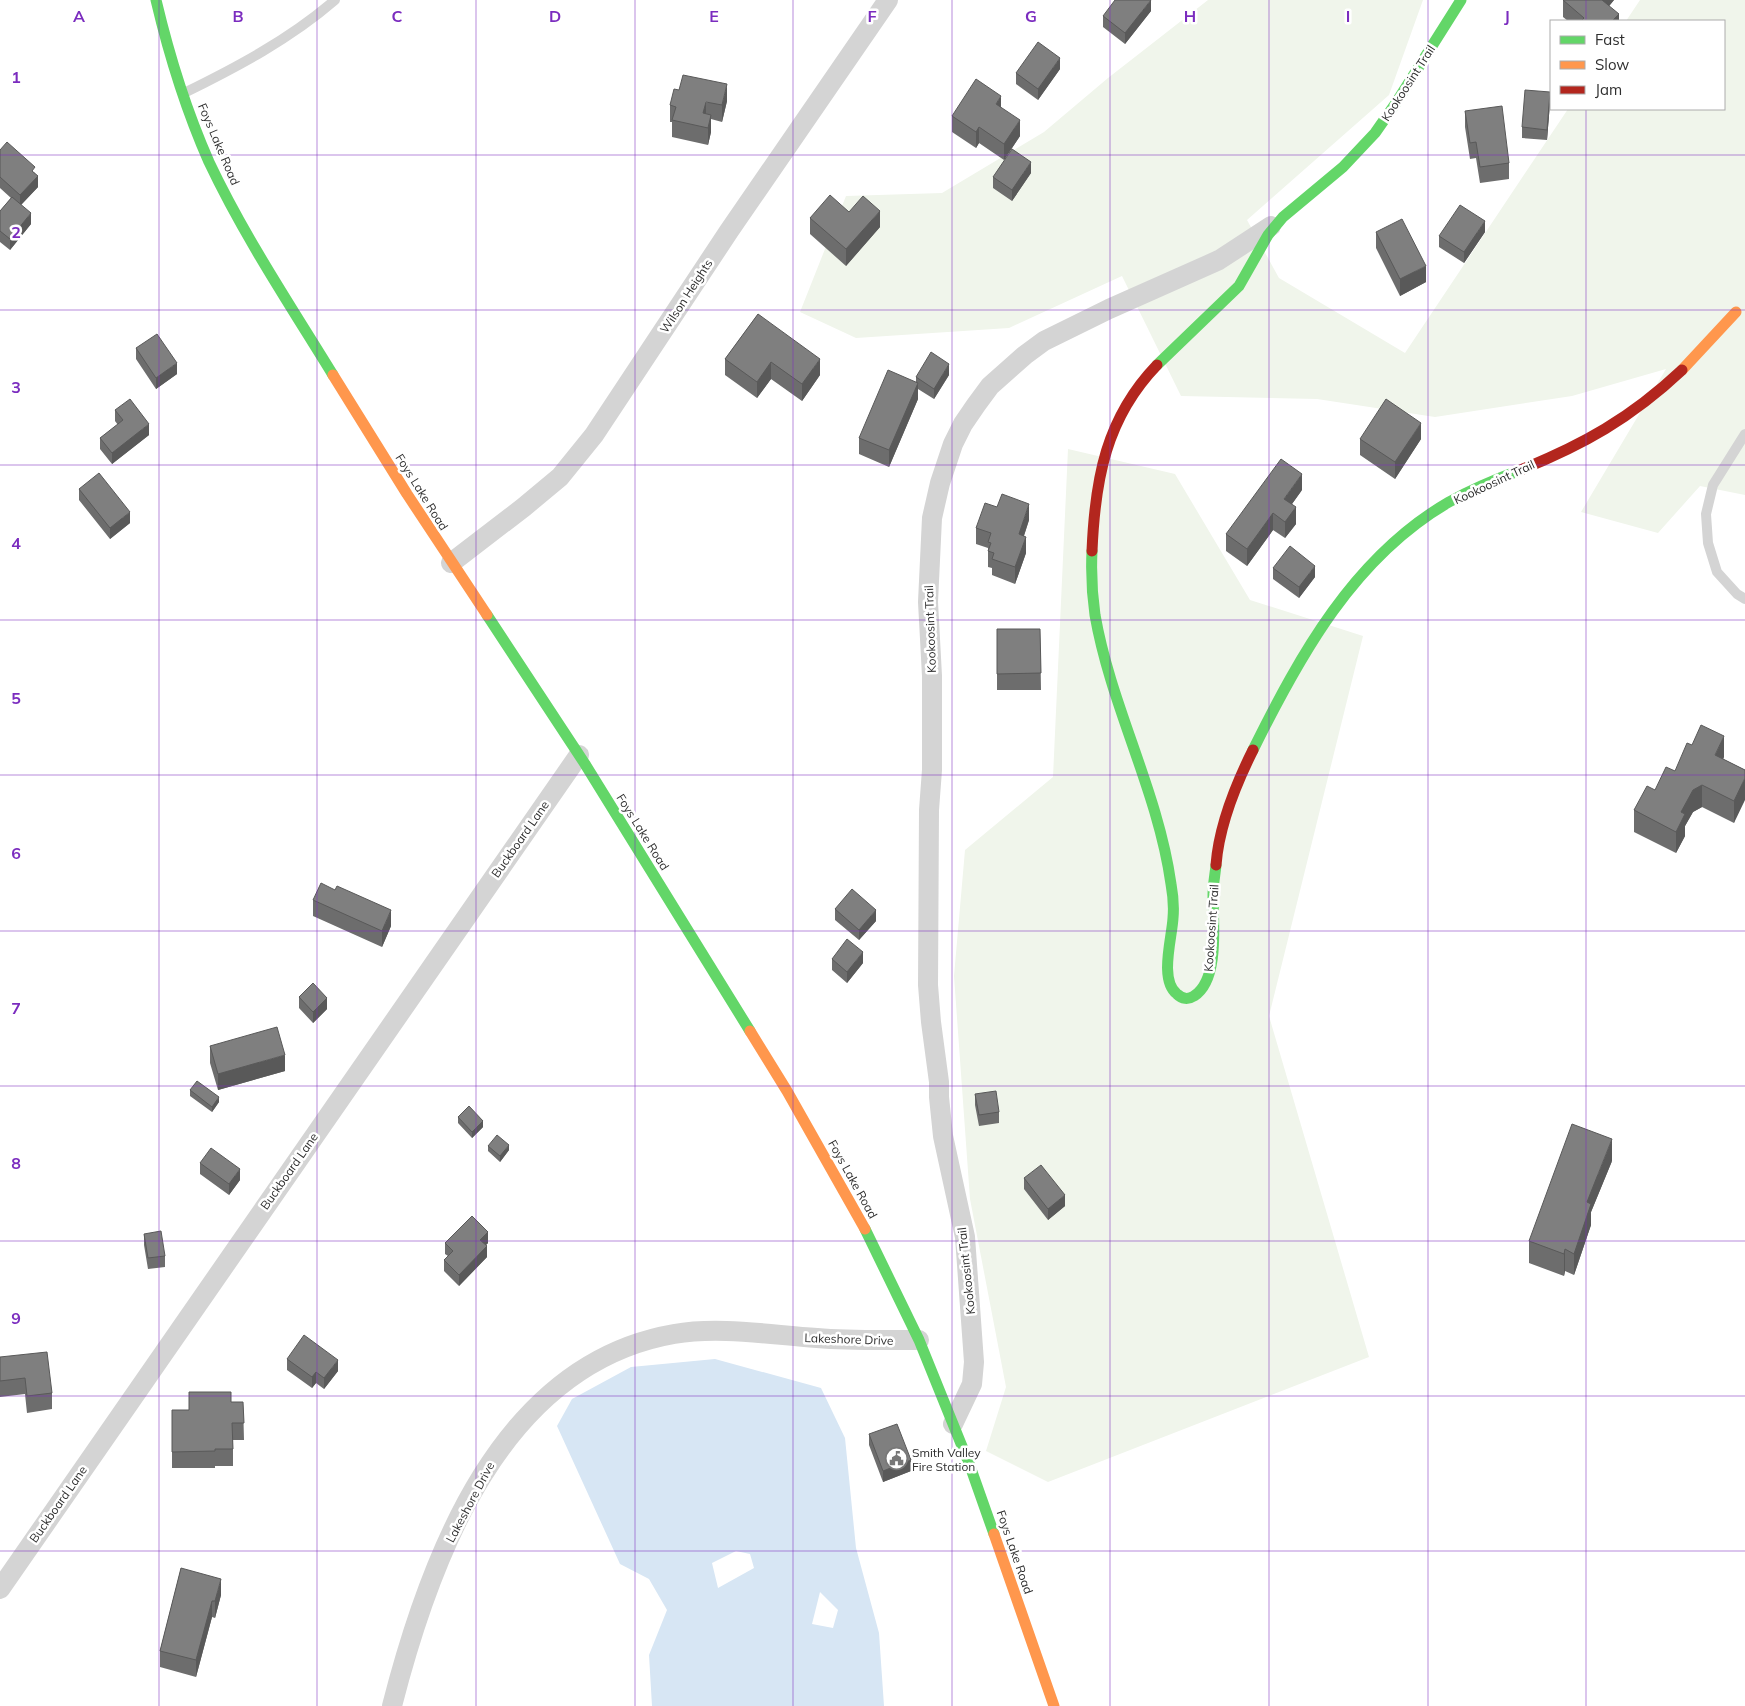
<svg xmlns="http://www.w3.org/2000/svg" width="1745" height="1706" viewBox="0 0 1745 1706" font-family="Mulish,sans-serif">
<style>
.green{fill:#f0f5eb}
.water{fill:#d7e6f4;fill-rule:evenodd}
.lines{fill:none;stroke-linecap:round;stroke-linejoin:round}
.lane{stroke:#d4d4d4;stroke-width:10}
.street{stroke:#d4d4d4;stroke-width:20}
.fast{stroke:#63d668;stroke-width:11}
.slow{stroke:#ff974d;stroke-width:11}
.jam{stroke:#b3261e;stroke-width:11}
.wall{fill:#6d6d6d}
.shaded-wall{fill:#595959}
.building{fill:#7f7f7f;stroke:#595959}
.grid{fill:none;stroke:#7b2cbf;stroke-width:1;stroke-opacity:0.55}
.labels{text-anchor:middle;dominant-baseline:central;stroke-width:5;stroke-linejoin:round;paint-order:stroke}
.street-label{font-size:12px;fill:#2f2f2f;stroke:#fff}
.poi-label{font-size:12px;fill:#2f2f2f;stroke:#fff;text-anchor:start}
.grid-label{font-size:16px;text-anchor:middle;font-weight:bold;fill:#7b2cbf;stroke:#fff;stroke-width:5;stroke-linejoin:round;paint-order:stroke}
</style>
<rect width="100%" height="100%" fill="#fff"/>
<path class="green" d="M1208,0H1423L1389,95L1247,220L1279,278L1405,353L1568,109H1724V21H1626L1640,0H1745V495L1700,486L1658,533L1581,512L1666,369L1572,396L1435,417L1317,399L1181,396L1122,276L1009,328L856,338L800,312L846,196L942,193L1044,132L1108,78Z
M1068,449L1175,474L1250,600L1363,636L1269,1016L1369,1357L1048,1482L986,1451L1006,1387L970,1199L954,976L965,850L1053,777Z"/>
<path class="water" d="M715,1359L821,1388L845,1438L856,1548L879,1633L884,1706H652L649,1655L667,1610L649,1579L620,1564L557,1426L572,1399L631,1367ZM736,1551L750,1554L754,1568L718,1588L712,1563ZM820,1592L838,1610L833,1628L812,1624Z"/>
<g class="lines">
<path class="lane" d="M184,93C237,67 290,39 335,0
M1745,434L1713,485L1706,514L1708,543L1717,572L1737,594L1745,599"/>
<path class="street" d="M451,563L524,507L560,477L594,435L729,231L888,0
M953,1424L972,1384L974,1362L965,1237L943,1136L939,1097V1082L931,1022L928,985L929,810L932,770V676L928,602L932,518L940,483L953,444L963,424L976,405L990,386L1025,355L1044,341L1109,309L1219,260L1271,226
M0,1589L579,755
M392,1706C430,1557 501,1364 674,1334C720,1326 770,1335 817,1338C851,1341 885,1340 919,1340"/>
<path class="fast" d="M156,0C169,55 186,110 209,162C244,236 290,305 333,375
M1157,365L1239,286L1268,235L1283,217L1343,167L1375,133L1396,103L1461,0
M1092,551C1091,572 1092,594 1095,615C1111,707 1158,791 1171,884C1173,895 1174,907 1173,918C1172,938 1159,980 1177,994C1182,999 1188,1000 1194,996C1220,980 1213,921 1213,895C1213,885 1215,875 1216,865
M487,615L585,764L750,1031
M1253,750C1300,655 1354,557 1449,502C1471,490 1494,480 1518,471
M865,1229L919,1340L970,1466L994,1534"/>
<path class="slow" d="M1682,370L1736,312
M333,375L407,494L487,615
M750,1031L787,1091L865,1229
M994,1534L1054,1706"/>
<path class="jam" d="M1518,471C1583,445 1631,418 1682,370
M1092,551C1095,479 1106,418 1157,365
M1216,865C1219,825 1235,786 1253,750"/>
</g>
<path class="wall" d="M1563,0H1614L1609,6L1619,21H1568L1563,17Z
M1151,11L1125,44L1103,27V16Z
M1060,69L1038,100L1016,84V73Z
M727,101L722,122L711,119V132L708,145L672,137V122H670V105Z
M1550,103L1547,140L1522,138V127Z
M1001,108L1020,136L1004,160L979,143L976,148L952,132V116Z
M1465,111L1509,163V179L1480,183L1476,158L1470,159L1465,127Z
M0,150L35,173L38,187L21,205L31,224L10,250L0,242V211L11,198L0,188Z
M1031,173L1012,201L993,188V177Z
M849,212L880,227L846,266L810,234V218Z
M1376,232L1426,282L1400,296L1376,248Z
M1485,232L1464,263L1439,247V236Z
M758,314L820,375L802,401L771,379L757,398L725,375V359Z
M136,348L177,374L156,389L136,359Z
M949,375L934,399L918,389V399L889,467L859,454V438L916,382V377Z
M115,410L149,435L112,464L100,449V438L118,425L115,421Z
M1360,439H1421L1395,479L1360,455Z
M79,489L130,523L110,539L79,500Z
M1302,490L1292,504L1296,524L1285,538L1273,530L1247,566L1226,551V534Z
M1029,520L1024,536L1026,553L1015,584L992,575V568L988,567V548L976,544V528Z
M1273,568L1315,577L1299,598L1273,579Z
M997,629H1040L1041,690H997Z
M1724,757L1723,759L1745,770L1734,823L1702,807L1693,812L1685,826V836L1676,853L1634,832V810L1655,790Z
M313,900L391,926L382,947L313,916Z
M835,909L876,921L859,940L835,920Z
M832,959L863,963L847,983L832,970Z
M299,997L327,1009L313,1023L299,1008Z
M210,1046L285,1071L218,1090L210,1063Z
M190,1090L219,1102L212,1112L190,1096Z
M975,1094L999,1112V1123L979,1126L975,1105Z
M458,1117L483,1127L472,1138L458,1123Z
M488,1146L509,1150L500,1162L488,1151Z
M1612,1161L1591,1212V1225L1574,1275L1565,1271L1564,1276L1529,1263V1241Z
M200,1163L240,1180L229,1195L200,1174Z
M1024,1178L1065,1206L1048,1220L1024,1189Z
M144,1234L165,1256V1267L148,1269L144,1245Z
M445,1243H488L486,1245L487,1257L459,1286L444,1271V1260L448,1256L445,1254Z
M0,1357L52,1393V1409L27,1413L25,1394L0,1397Z
M287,1359L338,1371L324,1389L316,1383L312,1388L287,1370Z
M231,1402H243L244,1440H233V1466H215V1468H172V1410H189Z
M869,1434L911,1471L883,1482L869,1445Z
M181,1568L221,1595L215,1618L212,1617L196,1677L160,1667V1651Z"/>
<path class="shaded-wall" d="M1151,0V11L1125,44V33Z
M1601,0H1614L1601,16Z
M1619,14V21H1612Z
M1060,58V69L1038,100V89Z
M727,84V101L722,122V105Z
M1550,92V103L1547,140V130Z
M1001,96V112L996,104Z
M706,102V118L703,113Z
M711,115V132L708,145V128Z
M1020,120V136L1004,160V144Z
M979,127V143L976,148V132Z
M1031,162V173L1012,201V190Z
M38,176V187L20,206V195Z
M880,211V227L846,266V249Z
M31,213V224L10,250V239Z
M1485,221V232L1464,263V252Z
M1426,266V282L1400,296V279Z
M820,359V375L802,401V384Z
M771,362V379L757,398V382Z
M177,363V374L156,389V378Z
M949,364V375L934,399V389Z
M918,383V399L889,467V450Z
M1421,423V439L1395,479V462Z
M149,424V435L112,464V453Z
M1302,474V490L1284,515V499Z
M1029,504V520L1019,550V534Z
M1296,507V524L1285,538V522Z
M130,512V523L110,539V528Z
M1273,513V530L1247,566V549Z
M1026,537V553L1015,584V567Z
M1315,566V577L1299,598V587Z
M1724,736V757L1715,777V755Z
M1745,778V800L1734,823V801Z
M1702,785V807L1693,812L1685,826V836L1676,853V832L1681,812L1693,790Z
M391,910V926L382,947V931Z
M876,910V921L859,940V930Z
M863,952V963L847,983V972Z
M327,998V1009L313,1023V1012Z
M285,1055V1071L218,1090V1074Z
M219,1097V1102L212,1112V1107Z
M483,1121V1127L472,1138V1132Z
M1612,1139V1161L1591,1212V1225L1574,1275V1254L1587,1202Z
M509,1145V1150L500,1162V1156Z
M240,1169V1180L229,1195V1184Z
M1065,1195V1206L1048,1220V1209Z
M488,1232V1243L480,1251V1240Z
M487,1246V1257L459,1286V1275Z
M1565,1249V1271L1564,1276V1254Z
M338,1360V1371L324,1389V1378Z
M316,1372V1383L312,1388V1377Z
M911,1460V1471L883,1482V1471Z
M221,1579V1595L215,1618V1601Z
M212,1601V1617L196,1677V1660Z"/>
<path class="building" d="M1115,0H1151L1125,33L1103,16Z
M1563,0H1602L1619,14L1612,21H1581L1584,18Z
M1038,42L1060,58L1038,89L1016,73Z
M683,75L727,84L722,105L706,102L703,113L711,115L708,128L672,120L676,107L670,105L674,89L679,90Z
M976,79L1001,96L996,104L1020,120L1004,144L979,127L976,132L952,116Z
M1525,90L1550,92L1547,130L1522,127Z
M1502,106L1509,163L1480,167L1476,142L1470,143L1465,111Z
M7,142L35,167L32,171L38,176L20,195L0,177V150Z
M1012,149L1031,162L1012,190L993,177Z
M830,195L849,212L863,196L880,211L846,249L810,218Z
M12,197L31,213L10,239L0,231V211Z
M1460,205L1485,221L1464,252L1439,236Z
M1402,219L1426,266L1400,279L1376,232Z
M758,314L820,359L802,384L771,362L757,382L725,359Z
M157,334L177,363L156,378L136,348Z
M931,352L949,364L934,389L916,377Z
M888,370L918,383L889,450L859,438Z
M130,399L149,424L112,453L100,438L123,420L115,410Z
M1386,399L1421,423L1395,462L1360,439Z
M1281,459L1302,474L1284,499L1296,507L1285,522L1273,513L1247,549L1226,534Z
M99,473L130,512L110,528L79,489Z
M1002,494L1029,504L1019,534L1026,537L1015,567L992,559L994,553L988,551L991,543L988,542L991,533L976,528L985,503L997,507Z
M1290,546L1315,566L1299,587L1273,568Z
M997,629H1040L1041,673L997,674Z
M1701,725L1724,736L1715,755L1745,770V778L1734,801L1702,785L1693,790L1681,812L1685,814L1676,832L1634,810L1647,786L1655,790L1666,767L1675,771L1687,743L1692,745Z
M321,883L335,890L337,886L391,910L382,931L313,900Z
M852,889L876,910L859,930L835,909Z
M847,939L863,952L847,972L832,959Z
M313,983L327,998L313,1012L299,997Z
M277,1027L285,1055L218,1074L210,1046Z
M197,1081L219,1097L212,1107L190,1090Z
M996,1091L999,1112L979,1115L975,1094Z
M469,1106L483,1121L472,1132L458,1117Z
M1572,1124L1612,1139L1587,1202L1591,1204L1574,1254L1565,1249L1564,1254L1529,1241Z
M497,1135L509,1145L500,1156L488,1146Z
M211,1148L240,1169L229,1184L200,1163Z
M1041,1165L1065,1195L1048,1209L1024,1178Z
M472,1216L488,1232L480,1240L487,1246L459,1275L444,1260L453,1251L445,1243Z
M161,1231L165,1256L148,1258L144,1234Z
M304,1335L338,1360L324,1378L316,1372L312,1377L287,1359Z
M47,1352L52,1393L27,1396L25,1378L0,1381V1357Z
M189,1392H231V1402H243L244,1423H232L233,1449H215V1451L172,1452V1410H189Z
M897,1424L911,1460L883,1471L869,1434Z
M181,1568L221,1579L215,1601H212L196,1660L160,1651Z"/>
<path class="grid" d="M159,0V1706M317,0V1706M476,0V1706M635,0V1706M793,0V1706M952,0V1706M1110,0V1706M1269,0V1706M1428,0V1706M1586,0V21M1586,109V1706M0,155H1745M0,310H1745M0,465H1745M0,620H1745M0,775H1745M0,931H1745M0,1086H1745M0,1241H1745M0,1396H1745M0,1551H1745"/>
<defs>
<symbol id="civic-ring" viewBox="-11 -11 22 22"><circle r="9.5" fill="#fff" stroke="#787878" stroke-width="1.5"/><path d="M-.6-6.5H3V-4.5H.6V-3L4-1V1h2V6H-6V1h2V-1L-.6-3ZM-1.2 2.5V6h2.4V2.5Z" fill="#787878"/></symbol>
</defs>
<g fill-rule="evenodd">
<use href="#civic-ring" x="884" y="1446" width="25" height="25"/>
</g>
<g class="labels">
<g class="street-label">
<text transform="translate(1408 83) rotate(-57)">Kookoosint Trail</text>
<text transform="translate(219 144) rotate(67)">Foys Lake Road</text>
<text transform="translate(686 296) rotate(-57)">Wilson Heights</text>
<text transform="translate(1494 482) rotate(-25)">Kookoosint Trail</text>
<text transform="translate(422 492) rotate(58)">Foys Lake Road</text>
<text transform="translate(930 629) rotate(-92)">Kookoosint Trail</text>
<text transform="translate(643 832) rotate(58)">Foys Lake Road</text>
<text transform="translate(520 839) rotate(-55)">Buckboard Lane</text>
<text transform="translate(1211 928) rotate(-86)">Kookoosint Trail</text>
<text transform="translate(289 1171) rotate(-55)">Buckboard Lane</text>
<text transform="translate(853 1179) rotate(61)">Foys Lake Road</text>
<text transform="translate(966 1271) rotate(-96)">Kookoosint Trail</text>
<text transform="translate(849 1339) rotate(2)">Lakeshore Drive</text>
<text transform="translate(470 1502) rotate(-62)">Lakeshore Drive</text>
<text transform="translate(58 1504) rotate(-55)">Buckboard Lane</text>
<text transform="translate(1015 1552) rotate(71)">Foys Lake Road</text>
</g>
<g class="poi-label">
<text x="912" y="1452">Smith Valley<tspan x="912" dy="14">Fire Station</tspan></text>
</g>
</g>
<g class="grid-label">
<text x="79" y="22">A</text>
<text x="238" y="22">B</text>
<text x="397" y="22">C</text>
<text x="555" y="22">D</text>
<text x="714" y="22">E</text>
<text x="872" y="22">F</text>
<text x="1031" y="22">G</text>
<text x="1190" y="22">H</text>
<text x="1348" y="22">I</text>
<text x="1507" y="22">J</text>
<text x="16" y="83">1</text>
<text x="16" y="238">2</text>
<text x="16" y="393">3</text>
<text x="16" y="549">4</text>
<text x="16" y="704">5</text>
<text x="16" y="859">6</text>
<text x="16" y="1014">7</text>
<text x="16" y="1169">8</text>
<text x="16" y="1324">9</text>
</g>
<rect x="1550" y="20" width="175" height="90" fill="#ffffff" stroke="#acacac"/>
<rect x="1560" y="36" width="25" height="8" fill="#63d668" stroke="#acacac"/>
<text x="1595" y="45" font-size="15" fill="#2f2f2f">Fast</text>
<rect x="1560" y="61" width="25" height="8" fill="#ff974d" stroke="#acacac"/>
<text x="1595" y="70" font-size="15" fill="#2f2f2f">Slow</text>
<rect x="1560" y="86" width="25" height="8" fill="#b3261e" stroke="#acacac"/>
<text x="1595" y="95" font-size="15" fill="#2f2f2f">Jam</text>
</svg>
